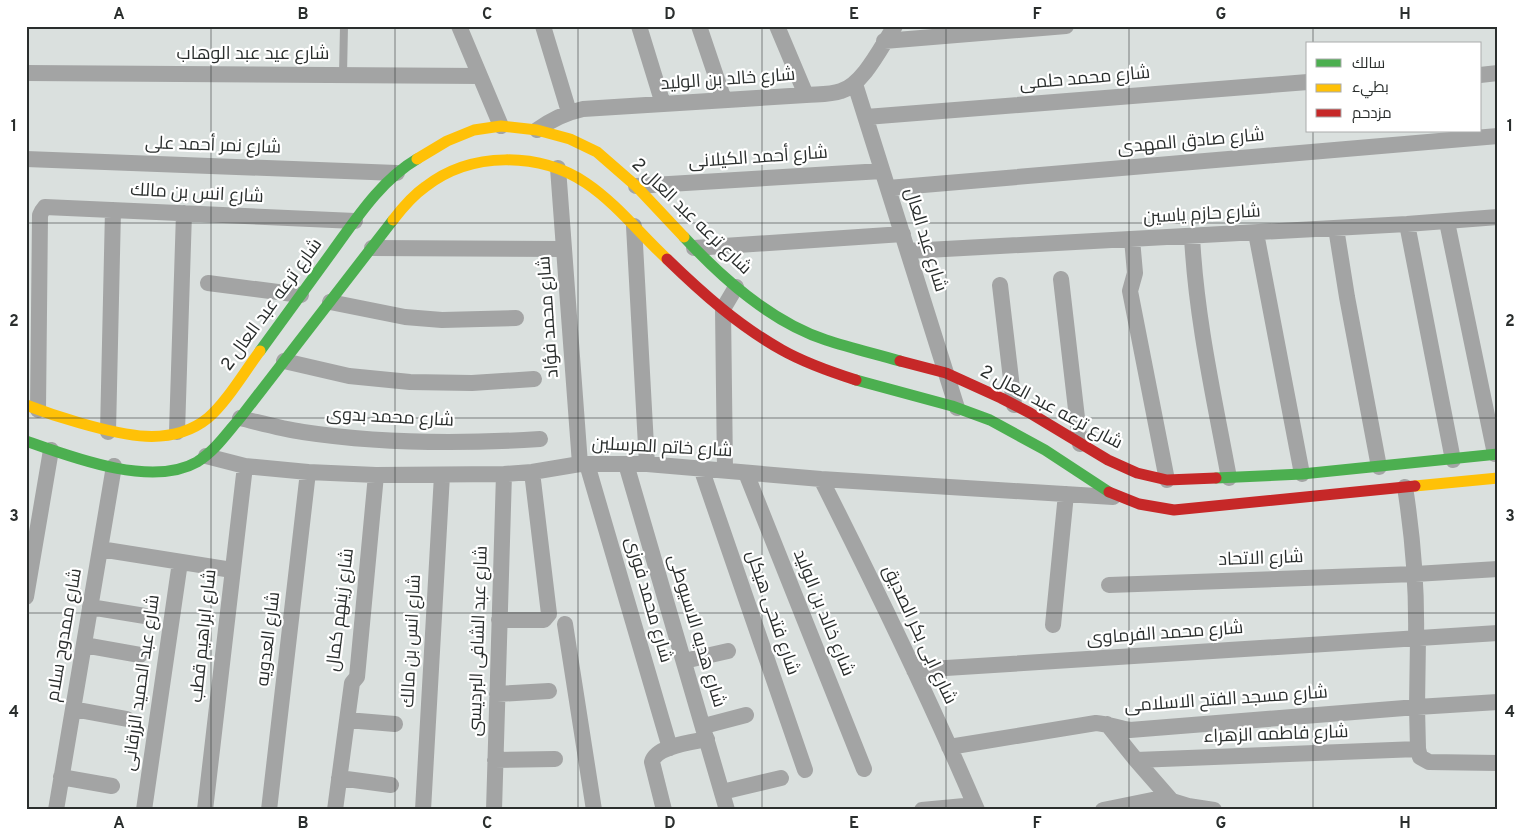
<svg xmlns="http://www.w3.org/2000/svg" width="1524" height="836" viewBox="0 0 1524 836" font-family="Overpass,Cairo,sans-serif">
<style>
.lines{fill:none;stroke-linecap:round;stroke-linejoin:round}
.lane{stroke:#a3a4a4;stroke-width:8}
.street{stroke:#a3a4a4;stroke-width:16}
.fast{stroke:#4caf50;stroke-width:11}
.slow{stroke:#ffc107;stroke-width:11}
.jam{stroke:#c62828;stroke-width:11}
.grid{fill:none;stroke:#2a2e2d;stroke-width:1;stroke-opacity:0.55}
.labels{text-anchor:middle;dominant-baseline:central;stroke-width:4.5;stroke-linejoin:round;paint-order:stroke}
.street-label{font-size:18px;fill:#2a2e2d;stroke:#fff}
.neatline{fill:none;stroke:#2a2e2d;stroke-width:2}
.grid-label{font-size:16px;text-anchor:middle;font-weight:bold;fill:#2a2e2d}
</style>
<rect width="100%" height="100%" fill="#dae0de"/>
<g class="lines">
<path class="lane" d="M343,75L344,26"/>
<path class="street" d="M459,26L501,126
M543,26L569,112
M639,26L663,104
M699,26L724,100
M777,26L806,95
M884,41L1066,26
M26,73L480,76
M1480,75L1498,73
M855,84L957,408
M866,117L1308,82
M537,130C552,119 565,113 583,109L806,95C817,94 830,95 841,91C864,84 882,45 895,26
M26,159L397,173
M558,168L580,464
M636,186L882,171
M888,188L1498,136
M1447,222L1495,454
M1407,224L1453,460
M634,226L647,464
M1336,228L1347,297L1379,467
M1256,233L1302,474
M1192,236C1196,318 1214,397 1229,478
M1132,239L1135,273L1130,291L1167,480
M372,248L564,249
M694,248L903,234
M908,251L1407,224L1498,217
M1061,279L1080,444
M208,283L301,295
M1000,285L1014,405
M330,302L405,317L442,320L516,318
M284,361L349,376L410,382L472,383L534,379
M38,410L40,215L42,211L45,207L355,221
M240,418C261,423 282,429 303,432C382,444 461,444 540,439
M108,432L113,210
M177,432L184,213
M206,456L245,466L308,472L376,475L504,474L532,472L580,464H647L821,479L1113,497
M587,464L670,748
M626,464L727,810
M701,468L805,770
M725,470L723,309L736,287
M746,473L864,769
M821,479C876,588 929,697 977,810
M1405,487C1413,538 1417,588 1416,639
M100,549L232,570
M1109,585L1415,574L1498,569
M26,597L51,450
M90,607L145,616
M499,620H544L549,614L532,472
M565,624L594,810
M1053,625L1066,494
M1418,638L1417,707L1418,749L1420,757L1429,762L1498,763
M84,645L140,655
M684,661L728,651
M914,670L1498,633
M497,694L549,691
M73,709L127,719
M347,720L395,724
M1107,724L1136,760L1171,800
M704,726L746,715
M949,747L1096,723C1108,724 1118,728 1130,730L1417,707L1498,702
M495,760L555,759
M1136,760L1418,749
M61,777L112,786
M339,778L391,785
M722,792L781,778
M56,810L114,466
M144,810L180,562
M205,810L245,466
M269,810L308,472
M335,810L352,683L357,677L376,475
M423,810L442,475
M494,810L504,474
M664,810L652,762C656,746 692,742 707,739
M922,810L975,805
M1103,810L1162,798L1188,806L1214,810"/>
<path class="fast" d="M684,237C723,279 771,322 826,340C850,348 876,354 900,361
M260,351C284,318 308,285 332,252C356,219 381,180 417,159
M856,380L952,406L990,420L1045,450L1109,492
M26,441C71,457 152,488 197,462C215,451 227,433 240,418L393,220
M1216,478L1302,474L1498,454"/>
<path class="slow" d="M417,159L447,141L474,130L501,126L537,130L570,139L597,152L636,186L684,237
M393,220C403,207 412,196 425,187C471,151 539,152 586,183C617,204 640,234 667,259
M26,405C44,412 62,418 80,423C122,435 171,448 208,418C226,403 245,371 260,351
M1415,486L1498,478"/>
<path class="jam" d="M667,259C702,293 739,326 782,350C805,363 831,372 856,380
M900,361L946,373L1001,398L1030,413L1108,460L1137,473L1167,480L1216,478
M1109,492L1139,504L1174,510L1415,486"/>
</g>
<path class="grid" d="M211,26V810M395,26V810M578,26V810M762,26V810M946,26V810M1129,26V810M1313,26V44M1313,131V810M26,223H1498M26,418H1498M26,613H1498"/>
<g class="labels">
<g class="street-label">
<text x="253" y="54">شارع عيد عبد الوهاب</text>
<text transform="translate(1085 79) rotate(-5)">شارع محمد حلمى</text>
<text transform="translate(728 80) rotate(-4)">شارع خالد بن الوليد</text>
<text transform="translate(1191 142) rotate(-5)">شارع صادق المهدى</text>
<text transform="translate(213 146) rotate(2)">شارع نمر أحمد على</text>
<text transform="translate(758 158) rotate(-4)">شارع أحمد الكيلانى</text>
<text transform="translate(197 194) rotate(3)">شارع انس بن مالك</text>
<text transform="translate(1202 215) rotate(-3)">شارع حازم ياسين</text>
<text transform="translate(691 217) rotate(44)">شارع ترعه عبد العال 2</text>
<text transform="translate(925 240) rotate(73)">شارع عبد العال</text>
<text transform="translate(272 305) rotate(-54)">شارع ترعه عبد العال 2</text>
<text transform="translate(549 317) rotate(-94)">شارع محمد فؤاد</text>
<text transform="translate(1051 408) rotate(28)">شارع ترعه عبد العال 2</text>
<text transform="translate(390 418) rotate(3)">شارع محمد بدوى</text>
<text transform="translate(662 448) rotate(3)">شارع خاتم المرسلين</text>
<text transform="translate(1261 559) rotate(-2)">شارع الاتحاد</text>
<text transform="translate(648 600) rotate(74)">شارع محمد فوزى</text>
<text transform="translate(341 610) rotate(-83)">شارع زينهم كمال</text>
<text transform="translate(772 613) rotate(71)">شارع فتحى هيكل</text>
<text transform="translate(823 613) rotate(68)">شارع خالد بن الوليد</text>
<text transform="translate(696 631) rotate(73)">شارع هديه الاسيوطى</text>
<text transform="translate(1165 634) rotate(-4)">شارع محمد الفرماوى</text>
<text transform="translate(65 635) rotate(-80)">شارع ممدوح سلام</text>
<text transform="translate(919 635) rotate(65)">شارع ابى بكر الصديق</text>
<text transform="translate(204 636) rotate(-84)">شارع ابراهيم قطب</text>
<text transform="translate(269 639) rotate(-83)">شارع العدويه</text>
<text transform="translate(412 641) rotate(-87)">شارع انس بن مالك</text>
<text transform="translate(479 641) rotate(-88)">شارع عبد الشافى البرديسى</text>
<text transform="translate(142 683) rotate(-82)">شارع عبد الحميد الزرقانى</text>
<text transform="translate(1226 700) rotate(-4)">شارع مسجد الفتح الاسلامى</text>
<text transform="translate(1276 735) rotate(-2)">شارع فاطمه الزهراء</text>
</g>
</g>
<rect width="1524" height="836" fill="none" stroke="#ffffff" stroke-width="55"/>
<rect x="1306" y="42" width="175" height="90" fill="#ffffff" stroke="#aaabab"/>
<rect x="1316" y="59" width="25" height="8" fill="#4caf50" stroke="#aaabab"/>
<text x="1352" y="68" font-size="15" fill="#2a2e2d">سالك</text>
<rect x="1316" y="84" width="25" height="8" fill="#ffc107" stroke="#aaabab"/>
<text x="1352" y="92" font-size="15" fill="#2a2e2d">بطيء</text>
<rect x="1316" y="109" width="25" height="8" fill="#c62828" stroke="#aaabab"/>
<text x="1352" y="118" font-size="15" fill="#2a2e2d">مزدحم</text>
<rect x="28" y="28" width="1468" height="780" class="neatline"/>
<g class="grid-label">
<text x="119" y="19">A</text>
<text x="303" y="19">B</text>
<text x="487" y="19">C</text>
<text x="670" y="19">D</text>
<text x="854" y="19">E</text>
<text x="1037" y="19">F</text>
<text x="1221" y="19">G</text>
<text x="1405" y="19">H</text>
<text x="14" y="131">1</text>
<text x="1510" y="131">1</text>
<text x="14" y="326">2</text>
<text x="1510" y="326">2</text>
<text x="14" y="521">3</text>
<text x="1510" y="521">3</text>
<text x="14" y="717">4</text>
<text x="1510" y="717">4</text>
<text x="119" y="828">A</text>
<text x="303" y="828">B</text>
<text x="487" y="828">C</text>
<text x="670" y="828">D</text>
<text x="854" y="828">E</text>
<text x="1037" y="828">F</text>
<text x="1221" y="828">G</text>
<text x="1405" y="828">H</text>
</g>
</svg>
